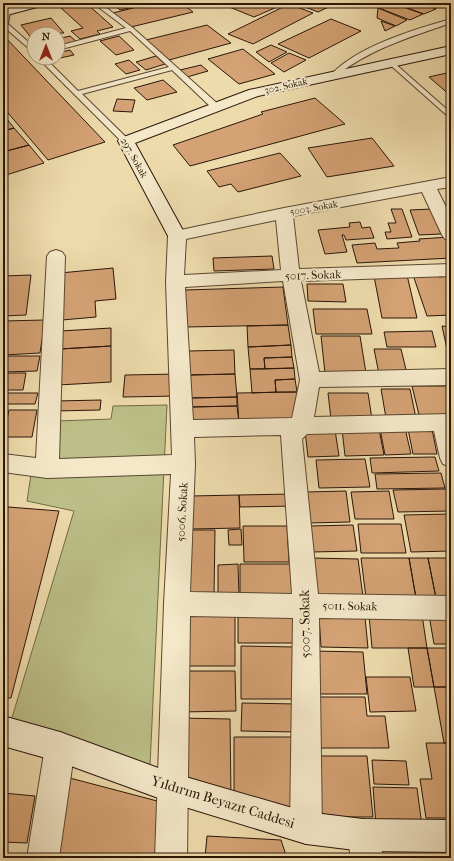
<svg xmlns="http://www.w3.org/2000/svg" width="454" height="861" viewBox="0 0 454 861" font-family="'IM FELL French Canon',serif">
<style>
.green{fill:#bcbf87;stroke:#726a48}
.building{fill:#d4a274;stroke:#291609}
.lines{fill:none;stroke-linecap:round;stroke-linejoin:round}
.lane-casing{stroke:#5a4732;stroke-width:2}
.street-casing{stroke:#5a4732;stroke-width:2}
.secondary-casing{stroke:#291609;stroke-width:2}
.lane{fill:#f4e8c9;fill-rule:evenodd}
.street{fill:#f4e8c9;fill-rule:evenodd}
.secondary{fill:#f4e8c9;fill-rule:evenodd}
.labels{text-anchor:middle;dominant-baseline:central;stroke-width:4;stroke-linejoin:round;paint-order:stroke}
.far-street-label{font-size:10px;fill:#291609;stroke:#f4e8c9}
.street-label{font-size:12px;fill:#291609;stroke:#f4e8c9}
.near-street-label{font-size:14px;fill:#291609;stroke:#f4e8c9}
</style>
<rect width="100%" height="100%" fill="#eedbac"/>
<filter id="stains"><feTurbulence type="fractalNoise" baseFrequency=".005" numOctaves="4"/><feColorMatrix values="0 0 0 0 .2 0 0 0 0 .09 0 0 0 0 .02 0 0 0 .5 -.17"/></filter>
<radialGradient id="worn" r=".72"><stop offset=".6" stop-color="#630" stop-opacity="0"/><stop offset="1" stop-color="#630" stop-opacity=".3"/></radialGradient>
<path class="green" d="M167,405L150,765L11,721L74,511L27,501L31,474L57,421L111,419L113,406Z"/>
<path class="building" d="M77,3H86L113,27L97,31L100,34L80,39L71,31L83,28L60,7Z
M112,3H150L120,10Z
M153,3H181L193,12L131,27L113,13Z
M224,3H281L284,4L254,17L222,4Z
M295,3H337L318,12Z
M366,3H392L423,14L410,20Z
M394,3H420L436,9L424,14Z
M422,3H448L437,8Z
M289,4L313,13L253,44L228,34Z
M378,8L407,20L396,26L377,18Z
M51,18L64,33L34,34L33,40L21,25Z
M331,19L361,31L309,58L278,44Z
M381,21L395,26L385,31Z
M207,25L231,43L169,60L146,40Z
M3,35L105,142L48,160L3,107Z
M70,36L77,42L58,47V39Z
M119,36L134,50L116,55L100,41Z
M271,45L287,52L269,62L256,52Z
M243,49L275,74L239,84L208,59Z
M70,50L74,55L51,60L49,58H58V53Z
M289,53L306,60L284,72L271,63Z
M156,56L165,64L146,70L136,62Z
M129,60L140,70L126,74L115,64Z
M201,65L208,71L187,77L180,70Z
M451,72V96L429,77Z
M163,80L177,92L147,100L134,88Z
M315,98L345,124L190,166L173,145L263,114L261,112Z
M117,99L135,100L132,112L113,111Z
M3,114L14,128L3,131Z
M14,128L29,145L3,152V131Z
M372,138L394,166L327,177L308,148Z
M29,145L44,163L3,176V152Z
M280,153L301,176L238,192L231,184L219,187L207,171Z
M391,209H402L412,237L387,239L385,232H391L388,223H396Z
M432,209L441,234L419,235L410,210Z
M360,222L362,228L370,227L374,238L346,240L344,235H342L347,252L325,254L318,230L350,227L349,223Z
M449,237L451,243V258L357,263L352,245L375,243L377,249L399,248L397,243L420,241L419,239Z
M272,256L274,269L214,271L213,258Z
M113,268L116,299L95,301L96,317L62,320L60,273Z
M438,274L439,277L451,276V315L427,316L413,275Z
M31,275L26,315L3,316V276Z
M407,275L417,318H382L374,276Z
M307,284H343L346,302L308,301Z
M283,287L288,325L186,327L185,290Z
M313,309H367L372,334H316Z
M45,320L40,353L3,355V321Z
M288,325L291,345L248,347L247,326Z
M442,326L451,327V349H447Z
M111,328V346L60,349L61,331Z
M432,331L436,347H387L384,332Z
M321,336H360L366,373H325Z
M291,345L292,357L264,358L265,369H250L248,347Z
M111,346V382L58,385L60,349Z
M374,349H401L407,374H379Z
M234,350L235,374L189,375V351Z
M3,356H40L37,371L3,372Z
M292,357L294,368L265,369L264,358Z
M294,368L295,379L275,380L276,392L252,393L250,369Z
M3,373H26L23,390H3Z
M178,374V396L123,397L125,375Z
M235,374L237,397L190,398L189,375Z
M295,379L297,392H276L275,380Z
M412,386H450L451,415H419Z
M381,389H410L416,418H386Z
M297,392L301,422L239,423L237,393Z
M3,393H38L35,404H3Z
M328,393H368L372,419H331Z
M237,397V406L190,407V398Z
M101,400L100,410L54,411L56,401Z
M237,406L239,423L190,425V407Z
M9,410H37L32,437H3Z
M405,428L411,454L385,455L380,429Z
M342,429H379L384,455L345,456Z
M408,429H432L437,454H413Z
M335,430L339,456L308,457L305,431Z
M435,457L439,471L372,473L370,458Z
M365,459L370,487L319,488L316,460Z
M441,473L445,488L377,489L375,474Z
M446,489L451,511L398,512L393,490Z
M346,491L350,522L309,523L306,492Z
M389,491L394,519H355L351,492Z
M292,494L293,506L240,507L239,495Z
M239,495L240,528L191,529V496Z
M8,507L59,511L11,698H3V523Z
M451,514V551L411,552L404,515Z
M358,524H401L406,553H361Z
M353,525L357,551L312,552L309,526Z
M243,526H287L289,562H244Z
M241,529L242,545H229L228,530Z
M191,530H215L214,597H189Z
M310,558L358,559L363,597H313Z
M361,558H409L416,598H366Z
M409,558H428L436,598H416Z
M428,558H451V598H436Z
M238,564L239,596H218V565Z
M240,564H293L295,595L240,596Z
M369,615H422L427,648H372Z
M429,615H451V644H434Z
M189,616H235V666H187Z
M238,617H294L296,643H238Z
M319,617H365L368,648L321,647Z
M241,646L296,647L298,699H241Z
M408,648H427L434,687H414Z
M427,648H451V687H434Z
M313,651L363,652L367,694H316Z
M181,671H235L236,711L180,712Z
M366,677H410L416,711L370,712Z
M434,687H451V743H444Z
M316,697H365L367,716H385L389,748H320Z
M242,703L297,704L298,732L241,731Z
M179,718L230,719L231,797L177,782Z
M234,737H296L295,818L234,799Z
M426,743H451V818H426L420,779H432Z
M316,756H367L373,817H320Z
M372,760L406,761L409,785L374,784Z
M66,777L161,802L158,858H56Z
M373,787L417,788L422,826L376,825Z
M3,793L35,796L27,843L3,842Z
M207,836L281,840L287,858H205Z"/>
<g class="lines">
<defs>
<path id="lane" d="M93,3H100L133,28L219,105V109H213L172,70L82,94L130,141L123,143L38,58H45L78,91L169,67L130,31L58,50V46L126,28Z
M7,9L10,11L8,24L34,47V53L3,26L4,11Z
M451,19V23C410,37 370,49 336,76L331,75C356,47 415,29 451,19Z
M388,61H392L451,113V119L388,63Z"/>
<path id="street" d="M451,177V187L437,189L451,217V240L445,239L442,235L422,192L293,216L299,269L451,264V276L301,281L319,372L451,369V385L319,387L314,417L451,414V467L443,464L440,458L434,431L307,434L302,439L318,594L451,596V620L319,618L322,828L317,839L306,844L295,839L290,828L293,618L190,616L187,858H155L164,604L171,474L47,478L3,472V454L36,458L47,256L50,252L56,250L62,252L65,256L59,459L172,455L166,282L168,236L171,232L284,208ZM276,220L281,270L184,275L186,239ZM283,281L300,380L292,418L193,420L185,287ZM281,435L292,594L190,592L195,464L194,437Z
M60,732L70,737L75,747L59,858H27L45,747L50,737Z
M363,819L374,824L379,835L383,858H351L347,835L352,824Z"/>
<path id="secondary" d="M23,3H43L41,6L7,15L3,14V6L7,7Z
M451,46V54L258,96L135,143L186,236L183,240L177,241L171,240L168,236L118,141L121,138L249,90Z
M3,716L60,732L172,773L306,812L363,819L451,820V852L363,851L306,844L172,803L60,762L3,746Z"/>
</defs>
<use href="#lane" class="lane-casing"/>
<use href="#street" class="street-casing"/>
<use href="#secondary" class="secondary-casing"/>
<use href="#lane" class="lane"/>
<use href="#street" class="street"/>
<use href="#secondary" class="secondary"/>
</g>
<g class="labels">
<g class="far-street-label">
<text transform="translate(286 86) rotate(-13)">302. Sokak</text>
<text transform="translate(134 158) rotate(60)">297. Sokak</text>
<text transform="translate(314 208) rotate(-10)">5003. Sokak</text>
</g>
<g class="street-label">
<text transform="translate(313 275) rotate(-2)">5017. Sokak</text>
<text transform="translate(182 512) rotate(-87)">5006. Sokak</text>
<text transform="translate(350 606) rotate(1)">5011. Sokak</text>
</g>
<g class="near-street-label">
<text transform="translate(305 624) rotate(-91)">5007. Sokak</text>
<text transform="translate(223 802) rotate(17)">Yıldırım Beyazıt Caddesi</text>
</g>
</g>
<rect width="454" height="861" fill="none" stroke="#eedbac" stroke-width="16"/>
<rect x="4" y="4" width="446" height="853" fill="none" stroke="#291609" stroke-width="2"/>
<rect x="8" y="8" width="438" height="845" fill="none" stroke="#291609"/>
<g transform="translate(46 46)"><circle r="19" fill="#f4e8c9" stroke="#a3947c"/>
<path d="M0-3L7 15L0 10L-7 15Z" fill="#8f2418"/>
<text y="-6" font-size="11" font-weight="bold" text-anchor="middle" fill="#291609">N</text>
</g>
<rect width="100%" height="100%" filter="url(#stains)"/>
<rect width="100%" height="100%" fill="url(#worn)"/>
</svg>
